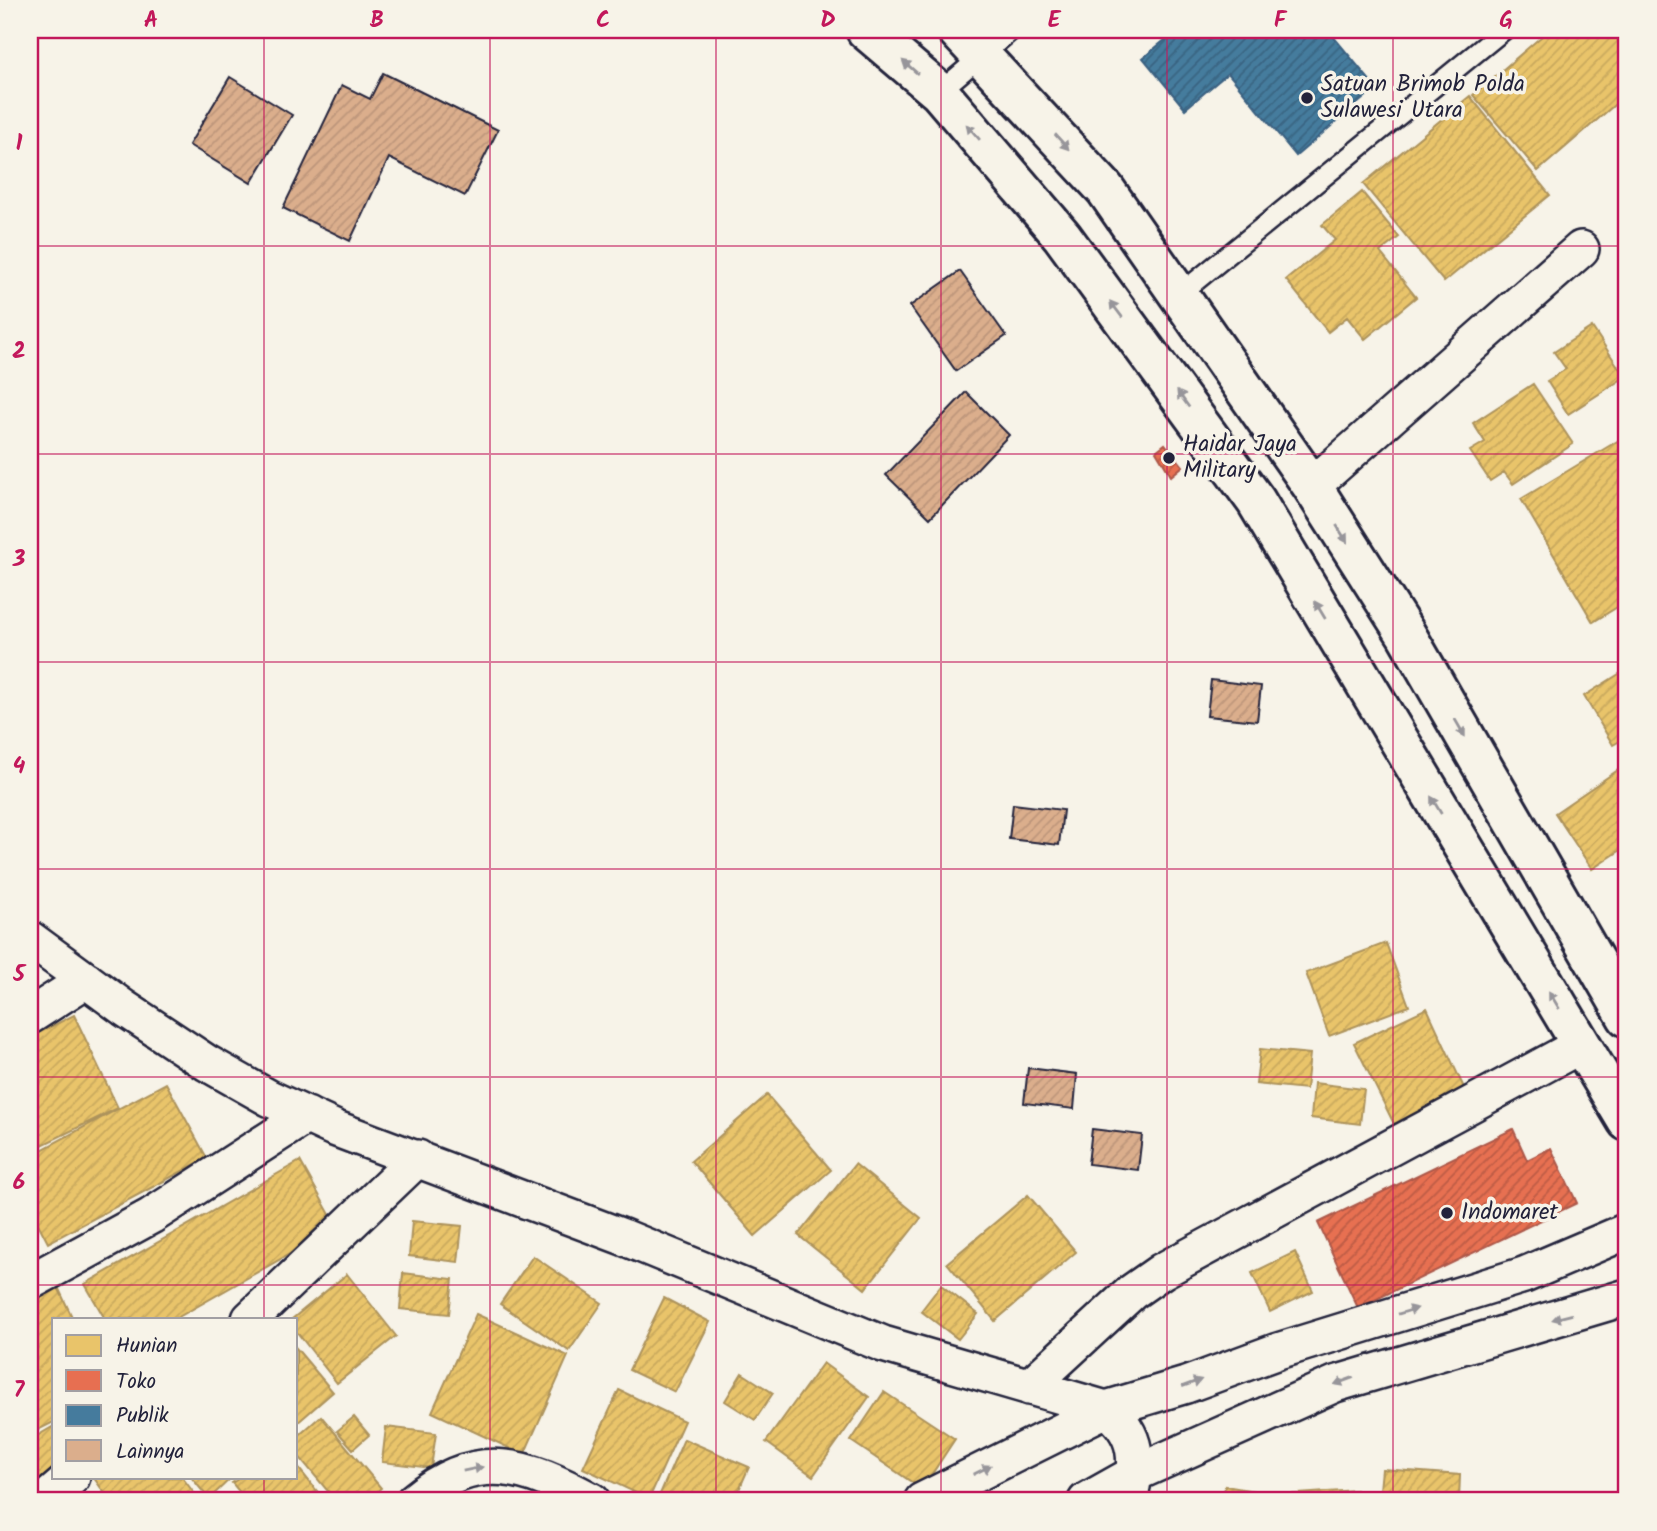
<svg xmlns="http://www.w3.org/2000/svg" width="1657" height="1531" viewBox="0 0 1657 1531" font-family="Kalam,sans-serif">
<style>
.homes{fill:url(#homes-hatch);stroke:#ad935c;stroke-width:2}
.shops{fill:url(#shops-hatch);stroke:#ac584a;stroke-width:2}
.public{fill:url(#public-hatch);stroke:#3a6080;stroke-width:2}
.building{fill:url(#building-hatch);stroke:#22223b;stroke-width:2}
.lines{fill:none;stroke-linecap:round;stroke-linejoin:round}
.service-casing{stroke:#22223b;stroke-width:23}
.minor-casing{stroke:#22223b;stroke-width:40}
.trunk-casing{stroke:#22223b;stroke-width:44}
.service{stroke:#f7f3e8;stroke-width:18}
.minor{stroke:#f7f3e8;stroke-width:35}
.trunk{stroke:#f7f3e8;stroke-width:38}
.oneway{fill:#97959a}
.grid{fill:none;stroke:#c2185b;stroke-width:2;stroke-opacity:0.55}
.poi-dot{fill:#22223b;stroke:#f7f3e8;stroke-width:2.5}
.labels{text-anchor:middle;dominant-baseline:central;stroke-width:7;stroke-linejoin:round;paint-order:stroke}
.poi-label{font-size:23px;fill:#22223b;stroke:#f7f3e8;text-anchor:start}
.neatline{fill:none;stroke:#c2185b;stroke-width:2.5}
.grid-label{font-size:23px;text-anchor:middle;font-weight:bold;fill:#c2185b}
</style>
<defs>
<pattern id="homes-hatch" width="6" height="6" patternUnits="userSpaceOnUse" patternTransform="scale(1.75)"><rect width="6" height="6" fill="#e9c46a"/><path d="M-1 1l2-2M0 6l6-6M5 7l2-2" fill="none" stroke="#c8a85d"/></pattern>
<pattern id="shops-hatch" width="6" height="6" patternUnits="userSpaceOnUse" patternTransform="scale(1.75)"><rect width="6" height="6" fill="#e76f51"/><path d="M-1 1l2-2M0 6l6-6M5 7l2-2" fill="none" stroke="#bb5b44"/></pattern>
<pattern id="public-hatch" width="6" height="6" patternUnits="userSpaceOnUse" patternTransform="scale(1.75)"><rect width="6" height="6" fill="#457b9d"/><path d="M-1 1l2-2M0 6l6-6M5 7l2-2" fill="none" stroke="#396481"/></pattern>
<pattern id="building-hatch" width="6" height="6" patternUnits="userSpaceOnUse" patternTransform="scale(1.75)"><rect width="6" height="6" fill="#dbae8c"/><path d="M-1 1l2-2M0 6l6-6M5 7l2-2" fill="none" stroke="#bc957a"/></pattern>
</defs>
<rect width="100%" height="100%" fill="#f7f3e8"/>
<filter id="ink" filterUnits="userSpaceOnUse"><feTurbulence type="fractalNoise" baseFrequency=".0143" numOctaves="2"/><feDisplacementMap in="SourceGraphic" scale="14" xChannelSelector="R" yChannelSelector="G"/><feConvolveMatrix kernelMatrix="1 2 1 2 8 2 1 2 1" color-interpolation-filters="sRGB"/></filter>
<g filter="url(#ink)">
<path class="homes" d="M1549,30H1614L1627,45V94L1538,171L1473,95Z
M1470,96L1550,195L1444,282L1363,184Z
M1362,192L1399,237L1380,252L1416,297L1365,339L1347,317L1328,332L1286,280L1335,240L1322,225Z
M1592,327L1625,377L1568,414L1547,381L1566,369L1554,352Z
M1533,384L1573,444L1513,484L1504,472L1490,481L1470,451L1485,442L1473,423Z
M1624,437L1627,442V572L1615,579L1627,601L1593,622L1521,499Z
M1627,669V737L1613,745L1584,696Z
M1627,764V846L1592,869L1555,813Z
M1386,943L1409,1006L1329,1036L1306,973Z
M1427,1008L1465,1090L1394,1124L1354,1043Z
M74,1015L118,1108L30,1151V1037Z
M1260,1049L1310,1054L1306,1089L1256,1084Z
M166,1083L207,1158L48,1243L30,1208V1156Z
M1314,1083L1364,1089L1360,1124L1311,1118Z
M767,1095L831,1170L755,1236L691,1161Z
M300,1161L337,1227L175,1319H105L85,1284Z
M855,1164L921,1218L865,1289L798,1235Z
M1028,1195L1076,1252L995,1321L947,1263Z
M412,1221L462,1226L458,1262L409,1256Z
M1295,1252L1313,1291L1270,1312L1252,1273Z
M533,1256L602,1303L569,1351L500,1304Z
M403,1273L453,1279L449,1314L400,1309Z
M347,1274L396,1336L337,1383L296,1331V1319H292Z
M57,1285L73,1319H54V1422L30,1434V1298Z
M941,1285L978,1314L958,1339L921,1311Z
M664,1298L710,1322L675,1392L629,1370Z
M476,1314L568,1356L524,1455L432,1412Z
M296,1348L333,1392L296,1424Z
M823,1363L869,1397L813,1476L766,1442Z
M742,1373L773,1393L755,1420L725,1401Z
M619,1390L684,1421L649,1499L583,1468Z
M884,1392L955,1439L922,1489L851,1441Z
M321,1416L381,1488L367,1501H336L296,1453V1438Z
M354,1417L369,1435L353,1449L337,1431Z
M54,1426V1477L35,1491L30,1481V1440Z
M386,1427L436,1433L431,1468L382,1462Z
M684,1439L749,1467L734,1501H657Z
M296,1465L325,1501H247L232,1483L241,1477H296Z
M1382,1469L1460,1475L1459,1501H1379Z
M182,1477L200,1501H110L94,1478Z
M191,1477H232L209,1499Z
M1225,1486L1255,1491L1254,1501H1223Z
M1356,1490L1357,1501H1270L1269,1496Z
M1473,1494L1533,1497V1501H1472Z"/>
<path class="shops" d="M1165,444L1183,466L1171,476L1156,451Z
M1513,1129L1527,1160L1551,1148L1577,1203L1358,1308L1318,1223Z"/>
<path class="public" d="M1177,30H1328L1376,88L1296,156L1228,73L1185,109L1143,58Z"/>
<path class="building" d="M383,73L498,130L465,196L389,158L350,241L283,208L342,85L370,99Z
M230,77L292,115L251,183L189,145Z
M960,271L1006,336L956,371L910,306Z
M966,392L1009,435L930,518L886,475Z
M1211,680L1261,686L1257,721L1207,716Z
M1013,804L1063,810L1059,845L1009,839Z
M1028,1068L1077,1074L1074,1109L1024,1103Z
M1092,1129L1142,1135L1138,1170L1088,1164Z"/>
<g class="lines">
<defs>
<path id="service" d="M939,92L1012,30
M1180,294L1504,30"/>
<path id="minor" d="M1312,486L1581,249
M30,939L124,1008L207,1063L269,1098L334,1128L623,1237L883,1344L1106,1409C1140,1434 1138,1464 1129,1501
M30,1016L86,980
M30,1282L151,1216L307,1115
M250,1319L418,1158
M1029,1387L1132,1292L1162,1271L1581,1045
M44,1501L72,1477
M414,1501C478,1448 525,1465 592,1501
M922,1501L1106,1409L1186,1385L1278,1351L1524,1275L1627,1231
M1086,1501L1136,1473L1335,1384L1627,1297"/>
<path id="trunk" d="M866,30L939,92L1062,236L1256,501L1627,1121
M957,30L1105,189L1312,486L1406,634L1627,1017"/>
</defs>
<use href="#service" class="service-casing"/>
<use href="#minor" class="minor-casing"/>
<use href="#trunk" class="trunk-casing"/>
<use href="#service" class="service"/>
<use href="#minor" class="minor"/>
<use href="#trunk" class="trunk"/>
</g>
<defs><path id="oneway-solid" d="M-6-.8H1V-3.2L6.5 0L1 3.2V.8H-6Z" transform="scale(1.75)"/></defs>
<g class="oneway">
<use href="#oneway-solid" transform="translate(910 67) rotate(-139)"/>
<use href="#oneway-solid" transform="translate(973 132) rotate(-131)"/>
<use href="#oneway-solid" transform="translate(1062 142) rotate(48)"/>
<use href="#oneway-solid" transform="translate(1116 309) rotate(-127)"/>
<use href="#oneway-solid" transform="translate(1183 399) rotate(-126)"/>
<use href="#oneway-solid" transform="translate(1342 534) rotate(58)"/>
<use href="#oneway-solid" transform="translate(1320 610) rotate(-121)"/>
<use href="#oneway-solid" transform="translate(1460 728) rotate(60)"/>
<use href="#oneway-solid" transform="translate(1436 805) rotate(-121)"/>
<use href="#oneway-solid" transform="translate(1554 1000) rotate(-121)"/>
<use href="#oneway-solid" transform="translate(1408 1311) rotate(-17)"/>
<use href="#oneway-solid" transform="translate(1562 1317) rotate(165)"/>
<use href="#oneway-solid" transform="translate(1344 1381) rotate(160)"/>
<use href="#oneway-solid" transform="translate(1192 1383) rotate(-20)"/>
<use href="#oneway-solid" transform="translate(473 1469) rotate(-11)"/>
<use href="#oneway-solid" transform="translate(982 1470) rotate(-27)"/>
</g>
</g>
<path class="grid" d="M264,30V1319M490,30V1501M716,30V1501M941,30V1501M1167,30V1501M1393,30V1501M30,246H1627M30,454H1627M30,662H1627M30,869H1627M30,1077H1627M30,1285H1627M264,1477V1501"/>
<g class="poi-dot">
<circle cx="1307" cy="98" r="7"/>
<circle cx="1169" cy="458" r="7"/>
<circle cx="1447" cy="1213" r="7"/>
</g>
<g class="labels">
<g class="poi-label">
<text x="1321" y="85">Satuan Brimob Polda<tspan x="1321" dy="26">Sulawesi Utara</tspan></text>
<text x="1183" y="445">Haidar Jaya<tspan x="1183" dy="26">Military</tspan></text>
<text x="1461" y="1213">Indomaret</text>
</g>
</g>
<rect width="1657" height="1531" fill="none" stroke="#f7f3e8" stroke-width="77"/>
<rect x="52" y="1318" width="245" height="161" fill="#f7f3e8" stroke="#a29fa3" stroke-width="2"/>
<rect x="66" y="1335" width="35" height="21" fill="#e9c46a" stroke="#a29fa3" stroke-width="2"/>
<text x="116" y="1352" font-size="21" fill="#22223b">Hunian</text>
<rect x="66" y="1370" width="35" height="21" fill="#e76f51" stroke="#a29fa3" stroke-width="2"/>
<text x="116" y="1388" font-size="21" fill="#22223b">Toko</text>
<rect x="66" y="1405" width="35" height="21" fill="#457b9d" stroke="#a29fa3" stroke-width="2"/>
<text x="116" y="1422" font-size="21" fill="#22223b">Publik</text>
<rect x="66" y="1440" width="35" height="21" fill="#dbae8c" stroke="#a29fa3" stroke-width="2"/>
<text x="116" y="1458" font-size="21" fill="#22223b">Lainnya</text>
<rect x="38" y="38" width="1580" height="1454" class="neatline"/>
<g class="grid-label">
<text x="151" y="27">A</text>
<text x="377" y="27">B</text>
<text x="603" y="27">C</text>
<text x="828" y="27">D</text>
<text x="1054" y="27">E</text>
<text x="1280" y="27">F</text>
<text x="1506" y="27">G</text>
<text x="19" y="150">1</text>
<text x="19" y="358">2</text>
<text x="19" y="566">3</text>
<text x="19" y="773">4</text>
<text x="19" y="981">5</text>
<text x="19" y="1189">6</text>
<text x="19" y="1397">7</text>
</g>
</svg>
